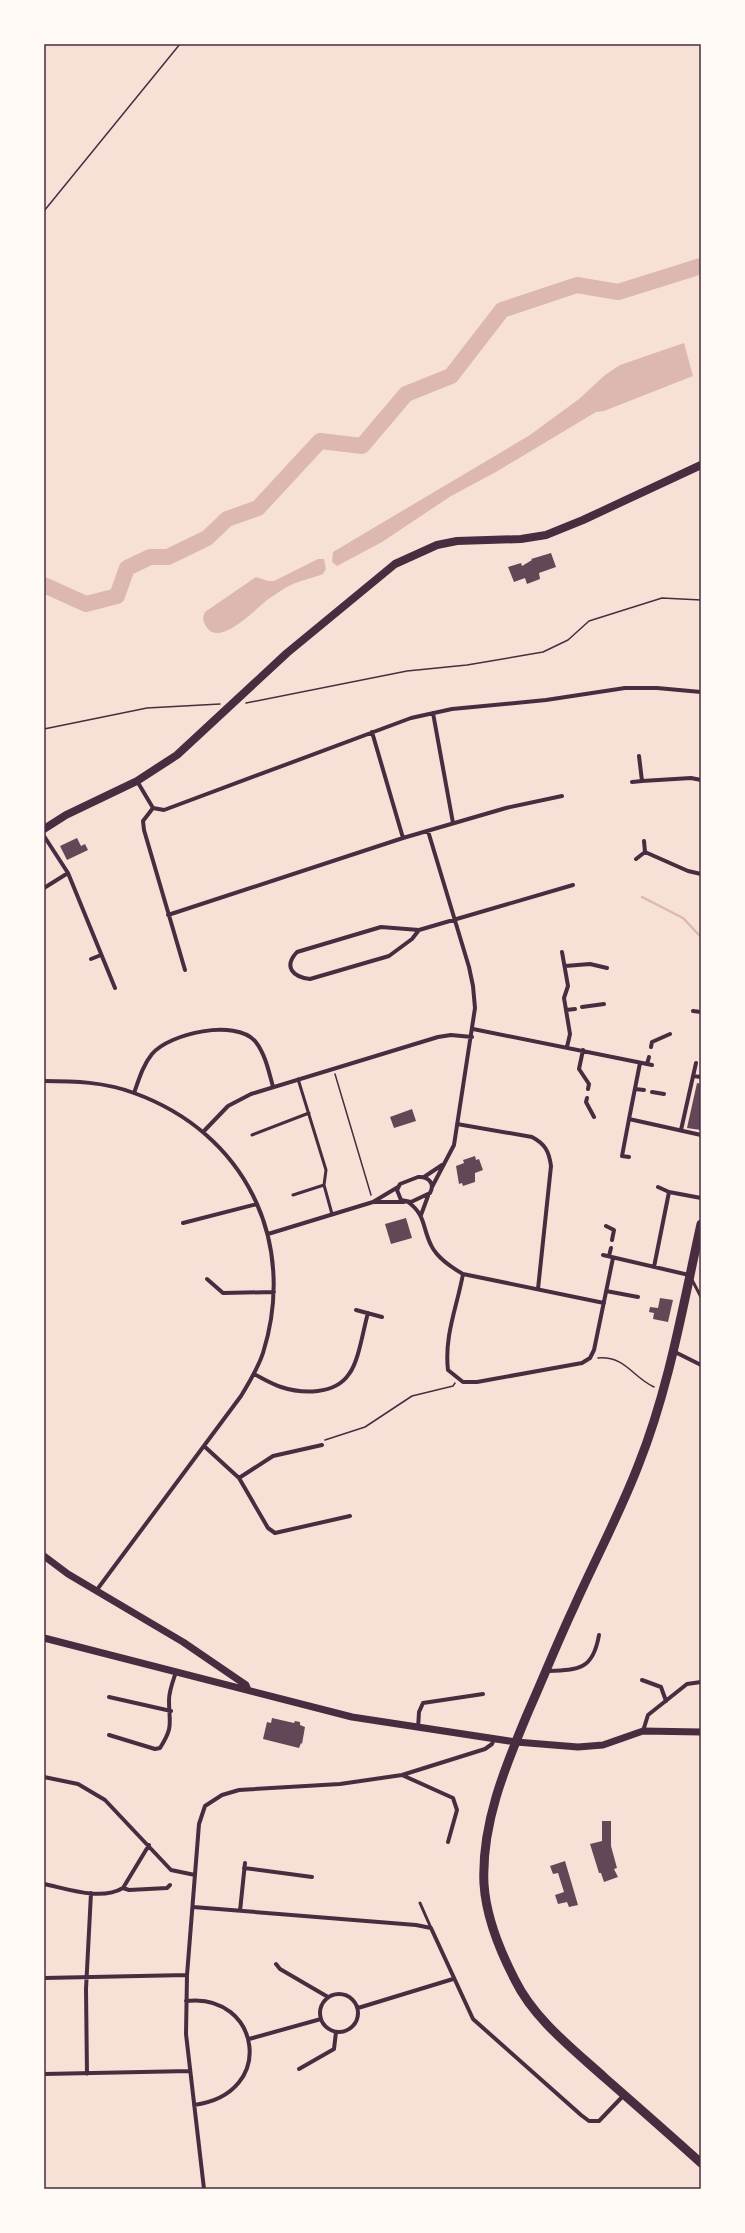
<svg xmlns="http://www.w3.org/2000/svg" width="745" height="2233" viewBox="0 0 745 2233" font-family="Figtree,sans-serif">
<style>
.water{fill:#dcb8b0}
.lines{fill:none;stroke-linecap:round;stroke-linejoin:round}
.stream{stroke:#dcb8b0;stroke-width:2.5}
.river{stroke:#dcb8b0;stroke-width:16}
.building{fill:#644757}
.path{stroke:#4a2c40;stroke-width:1.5}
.service{stroke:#4a2c40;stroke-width:3}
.minor{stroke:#4a2c40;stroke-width:4}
.tertiary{stroke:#4a2c40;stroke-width:7}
.secondary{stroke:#4a2c40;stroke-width:8}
.trunk{stroke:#4a2c40;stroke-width:9}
.neatline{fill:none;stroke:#4a2c40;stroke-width:1.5}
</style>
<rect width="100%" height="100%" fill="#f7e1d7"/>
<path class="water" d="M684,343L693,376L604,411L596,412L496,472L451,496L382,542L337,566L332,562L333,552L530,435L579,399L605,375L620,365Z
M318,559H324L326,569L323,574C310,579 297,581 285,588C279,592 273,596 267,600C256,609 221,645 208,629C203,623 202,618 205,612L256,577L268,581H274Z"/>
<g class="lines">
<path class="stream" d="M642,897L683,918L701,937"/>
<path class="river" d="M44,585L86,604L117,596L127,568L150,557H168L207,538L227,519L258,508L320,441L362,446L406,394L451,376L502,310L577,285L618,292L701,266"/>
</g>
<path class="building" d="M551,553L556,567L539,573L540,579L527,584L525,578L514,582L508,567L521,563L522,566L532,560L531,559Z
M77,838L81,846L85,844L88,850L67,860L60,846Z
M697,1083L701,1084V1130L687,1128Z
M412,1109L416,1121L394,1128L390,1117Z
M475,1156L476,1160L479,1159L483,1170L475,1173V1182L463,1186L462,1183L459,1184L456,1166L464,1163L463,1160Z
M406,1218L412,1238L391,1244L385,1224Z
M660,1298L673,1300L668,1322L653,1319L654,1313L649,1312L650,1307L658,1308Z
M272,1718L294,1723L295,1721L300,1722V1725L305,1727L302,1744L301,1743L299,1748L263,1739L267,1722L271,1723Z
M602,1821H611V1846L617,1868L614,1869L618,1877L604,1882L601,1873H599L590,1844L602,1841Z
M565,1861L578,1905L569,1907L567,1902L558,1904L555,1895L564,1892L558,1873L553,1874L550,1866Z"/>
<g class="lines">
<path class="path" d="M44,211L180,44
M246,703L407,671L467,665L543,652L568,640L589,621L662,598L701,600
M44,729L147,708L220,704
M335,1074L371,1195
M598,1358C626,1356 632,1377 654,1387
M325,1440L365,1427L412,1396L453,1386L455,1383"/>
<path class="service" d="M298,1079L326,1170L324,1185L332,1214
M252,1135L309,1113
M293,1195L324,1185
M691,1278L701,1297
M420,1903L431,1928"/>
<path class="minor" d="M433,713L453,823
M372,732L403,838
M639,756L642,781L691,778L701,780
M137,781L153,808L164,810L411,718L452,709L546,700L625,688H657L701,692
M632,782L642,781
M153,808L143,821L144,830L185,970
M428,831L469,967L473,986L475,1008L454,1145L432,1187
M44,836L68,873L115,988
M645,852L688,871L701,874
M636,859L645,852L644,841
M44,888L68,873
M168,915L403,838L506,808L562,796
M419,930L381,927L297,952C283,967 293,977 310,979L389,956L412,939L419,930L573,885
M562,952L568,986L564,998L570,1034L567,1047
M91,959L101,955
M565,966L590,964L607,968
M582,1007L604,1004
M566,1010L575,1009
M693,1011L701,1012
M473,1029L652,1065
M651,1047L652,1042L670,1034
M583,1050L579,1069L589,1084L588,1089
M640,1063L629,1119L701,1135
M647,1064L649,1057
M693,1076L701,1077
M44,1081C74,1081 105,1082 134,1093C245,1133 298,1241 263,1353C258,1368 249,1383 241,1396L96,1591
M635,1089L644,1090
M652,1092L664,1094
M134,1093C139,1079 143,1065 152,1054C170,1033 235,1019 255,1041C265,1053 269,1072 273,1087
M587,1098L586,1102L594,1117
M457,1124L532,1137C545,1144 549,1151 551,1166L538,1289
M681,1130L696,1063
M204,1131L228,1106L251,1094L438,1037L451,1035L472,1037
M629,1157L622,1156L629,1119
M418,1177C429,1176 435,1184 430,1193L411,1202L401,1200L397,1190L400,1184Z
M424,1177L442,1165
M658,1187L669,1192L701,1198
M373,1202H404
M408,1202C426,1215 422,1227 431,1245C437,1258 451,1267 463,1274L604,1303
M421,1215L428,1196
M183,1223L257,1204
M606,1226L614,1230L612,1240
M268,1234L373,1202L398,1187
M603,1255L689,1275
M609,1256L611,1248
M654,1267L669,1192
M463,1274C457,1307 444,1336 448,1370L463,1382H477L582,1363L590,1358L594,1350L613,1258
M207,1279L223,1293L274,1292
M606,1291L638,1297
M356,1310L382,1317
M673,1351L701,1365
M254,1374C262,1378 272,1384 281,1387C302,1394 335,1395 349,1374C359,1361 363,1330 368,1313
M204,1446L239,1478L268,1528L275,1533L350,1516
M239,1478L273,1456L322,1445
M547,1671C579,1670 593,1670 599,1635
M642,1680L661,1687L666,1701
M109,1697L171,1711
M418,1728L419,1712L423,1703L483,1694
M643,1731L648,1715L687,1684L701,1682
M109,1735L155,1749L160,1748C174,1726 169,1724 169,1700C169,1691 173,1681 176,1672
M402,1775L453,1798L457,1810L448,1842
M44,1777L78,1784L105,1800L171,1870L195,1875
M244,1868L312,1877
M44,1884C68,1889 101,1901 123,1888L149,1845
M123,1888L129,1890L167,1888L170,1885
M193,1907L416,1925L431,1928L473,2019L581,2115L589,2121H599L624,2095
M240,1911L245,1863
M276,1964L280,1969L328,1997
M44,1978L187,1975
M320 2013a19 19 0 1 1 38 0a19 19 0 1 1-38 0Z
M186,2001C260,1992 278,2094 194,2105
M358,2008L453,1979
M249,2039L321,2019
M299,2069L334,2049L336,2032
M44,2074L190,2071
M87,2074L86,1989L91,1893
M204,2189L186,2034L187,1975L199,1824L205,1806L222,1795L239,1790L340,1784L402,1775L485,1749L492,1744L494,1739"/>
<path class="tertiary" d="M44,1556L68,1574L183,1642L246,1685L248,1690
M44,1638L352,1717L516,1742L578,1747L603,1745L643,1731L701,1732"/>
<path class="secondary" d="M44,829L66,815L137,781L177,755L287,653L395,564L437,545L457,541L521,539L546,535L583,520L701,465"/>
<path class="trunk" d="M701,1224C683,1305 669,1389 638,1466C619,1515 595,1560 574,1607C558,1641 544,1676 529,1710C506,1765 481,1823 484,1884C486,1917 500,1951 515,1980C534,2019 573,2049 605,2078C637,2106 669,2134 701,2163"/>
</g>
<rect width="745" height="2233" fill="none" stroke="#fffaf5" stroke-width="90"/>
<rect x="45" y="45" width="655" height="2143" class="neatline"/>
</svg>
